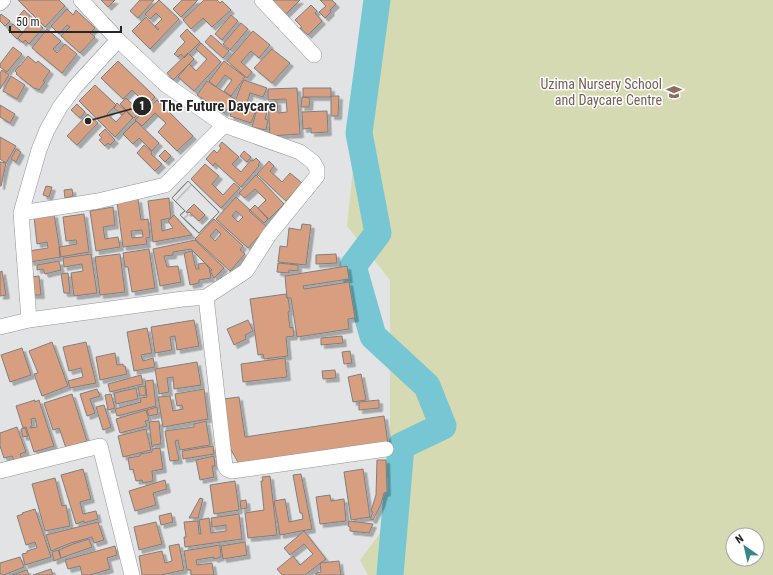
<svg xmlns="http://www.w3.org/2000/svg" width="773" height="575" viewBox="0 0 773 575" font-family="'Roboto Condensed',sans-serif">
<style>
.green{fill:#d5dab2;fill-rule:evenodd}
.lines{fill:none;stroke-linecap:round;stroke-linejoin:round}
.river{stroke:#76c6d4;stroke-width:27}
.building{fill:#d89e80;stroke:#807f7f;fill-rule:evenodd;filter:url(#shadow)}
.street-casing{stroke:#949596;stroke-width:16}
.street{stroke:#fff;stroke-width:15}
.labels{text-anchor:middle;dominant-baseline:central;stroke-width:3;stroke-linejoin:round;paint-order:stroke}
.education-label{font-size:14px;fill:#785e54;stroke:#fff;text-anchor:end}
.leader{fill:none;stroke:#262626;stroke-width:1.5}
.callout-dot{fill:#262626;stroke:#fff;stroke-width:1.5}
.mark-label{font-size:12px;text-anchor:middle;font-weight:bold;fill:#fff}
.callout-label{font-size:15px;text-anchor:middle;font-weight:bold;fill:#262626;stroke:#fff;stroke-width:3;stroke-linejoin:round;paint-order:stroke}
</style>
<defs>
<filter id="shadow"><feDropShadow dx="3.5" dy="3.5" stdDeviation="0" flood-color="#0004"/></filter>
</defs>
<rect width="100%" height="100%" fill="#e2e3e4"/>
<path class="green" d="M371,0H773V575H368L360,560L390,520V280L347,226ZM733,535H757V559H733Z"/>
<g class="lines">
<path class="river" d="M377,0L359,133L378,233L353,266L373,336L427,386L443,426L401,446L390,575"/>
</g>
<path class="building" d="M18,0H59L65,6L45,27Z
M101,0H115L108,7Z
M140,0H154L138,18L130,11Z
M159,0L179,19L150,49L132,31L146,17L158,30L159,29L155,26L162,19L156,13L150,19L145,14Z
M182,0H198L181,17L173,9Z
M204,0H217L220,3L222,1L231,10L212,27L203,18L191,29L183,20Z
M272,0H300L286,14Z
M320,0H332L336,4L330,10L331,12L325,18L319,12L326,6Z
M311,5L317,11L315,13L322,21L308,35L300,28L302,27L295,20Z
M67,9L73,15L76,10L95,28L90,33L95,37L80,53L61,36L70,27L67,25L59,34L51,26Z
M24,10L43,28L29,44L25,40L23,43L18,38L28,26L18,17Z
M1,14L10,21L5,26L0,21V16Z
M231,15L238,21L222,40L215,34Z
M241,23L248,29L230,50L223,44Z
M13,24L23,33L17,39L8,30Z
M47,29L61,41L53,49L57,53L65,44L77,54L62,73L32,48Z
M187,29L200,42L184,58L181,54L178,57L174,54L177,51V50L185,42L180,36Z
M253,31L270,45L259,58L251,51L241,62L252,72L247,78L227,61Z
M211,35L229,51L223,58L205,42Z
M201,43L221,62L194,91L178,77L189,64L196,71L207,59L196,49Z
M13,47L22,54L7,72L0,67V64Z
M272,49L290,63L272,83L254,68Z
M188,53L194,59L173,80L167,73Z
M28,56L36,63L38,61L50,71L43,81L45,82L39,90L35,88V89L16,74L17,73L15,71L19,66H20Z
M118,61L155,97L134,118L120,104L126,98L132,104L139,97L132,90L123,99L101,78Z
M224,61L245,77L231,96L224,91L232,80L225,75L216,87L209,81Z
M2,70L9,75L0,89V73Z
M11,76L25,85L17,99L3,91Z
M244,80L267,88L263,97L250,93L247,103L257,107L251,123L230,116L241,85Z
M207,81L235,99L224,113L197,95Z
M95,85L116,105L107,114L116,122L126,111L133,118L115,137L79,101Z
M297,88L300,134L270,136L268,102L277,101L278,113L287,112L286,99L268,100V89Z
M303,88H331V97H303Z
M331,96H339L338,116H331Z
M302,97L310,98L309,107H301Z
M157,100L193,136L177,151L158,132L166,123L155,113L142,126L135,120Z
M117,103L126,111L122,115L114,108L116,106L115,105Z
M77,104L85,112L80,118L71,110Z
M0,105L15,114L10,123L0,117Z
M257,109L267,112L265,119L268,120L266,130L252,127Z
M327,111L328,132L311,133V128L303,129L302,112Z
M88,114L98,123L77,145L67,136Z
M136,121L159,143L152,151L139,138L133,144L123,134Z
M105,129L115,140L110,145L108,143L105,146L99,140L102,138L99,135Z
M0,137L16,146L6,163L0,159Z
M222,142L239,157L232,164L241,172L251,160L253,161L256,158L260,162L258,165L259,166L241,187L215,163L213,166L206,159L214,150L217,153L221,148L219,146Z
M144,145L152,152L151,154L162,164L155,171L137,153Z
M16,149L21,152L16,162L11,159Z
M165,150L171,156L165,162L159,156Z
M244,151L251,157L247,162L240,156Z
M269,161L274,166L270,171L282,182L290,173L302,183L286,201L257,174Z
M0,162L6,163L1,186H0Z
M205,164L219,176L212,184L223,195L234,183L240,188L221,208L191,179Z
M256,175L284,204L269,219L258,208L266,200L255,189L245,198L239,193Z
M188,181L219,212L199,233L180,215L185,211L172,198ZM194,204L205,215L199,221L189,212L188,213L186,212Z
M188,181L219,212L199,233L180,215L185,211L172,198Z
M46,186L52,187L49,197L43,195Z
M72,189L73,196L65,198L64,190Z
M236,197L250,210L249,211L267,227L248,248L216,219ZM236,211L243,217L238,222L232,216Z
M169,198L171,218L161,220L162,231L173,228L168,221L174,215L192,235L153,242L148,201Z
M138,199L141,220L148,219L150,237L146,238L147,244L123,247L117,202ZM142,230L143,237L132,238L131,231Z
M255,205L268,219L264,223L250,210Z
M113,207L115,225L103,227L105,239L118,237L120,247L96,251L90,211Z
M54,214L61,257L30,262L29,251L48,248L47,242L37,244L34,217Z
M84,214L89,252L60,257L59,247L77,244L76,240L66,241L63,217Z
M214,219L243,246L240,250L245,254L230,271L195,239ZM216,229L221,234L215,241L210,236Z
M302,224L311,225L306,265L278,262L280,246L287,247L289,228L301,230Z
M195,240L224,268L214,278L210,271L212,270L191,249L173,252V255L164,256L167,267L178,266L181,282L160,286L153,249Z
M149,249L155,288L132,292L128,267H125L123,253Z
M192,251L196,269H199L198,264L205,263L208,267H209L211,278L199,280V283L190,285L184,253Z
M91,254L97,293L74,296L71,273L83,271L82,264L64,267L63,258Z
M120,254L125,292L100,295L95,257Z
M336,254L337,263L316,264V255Z
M59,261L61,270L45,274L43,269L37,270V265Z
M278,263L298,265V271L289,270V273L277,272Z
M347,266L349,279L303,286L304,289L349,282L355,318L348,319L349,329L297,337L291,298H287L285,276Z
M2,271L6,295L0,296V272Z
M68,273L70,293H64L61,274Z
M39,276L41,295H32L31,277Z
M286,294L287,298H288L290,311L288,312L290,328L293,327L294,336L286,337L288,356L264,359L263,354L258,355L250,299Z
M194,320L199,346L177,350L175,336L170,337L172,350L155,353L151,327Z
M248,320L253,331L245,335L246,339L234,345L227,329Z
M147,328L152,353L141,355L143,361L153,358L155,367L134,371L127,332Z
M342,336L343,343L321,345V338Z
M52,342L68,386L42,396L34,374L38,373L29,351Z
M86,342L96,383L70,388L68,381L83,377L81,368L69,371L63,347Z
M22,348L31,375L10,382L1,355Z
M350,351L352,363L344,364L342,352Z
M115,353L117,365L123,364V366H125L127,374L100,380L96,357Z
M285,358L287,377L243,382L241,364Z
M197,362L201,385L174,389L173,377L167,378L169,392L159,394L155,369Z
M335,370L336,378L323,379L322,371Z
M361,374L366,400L353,402L348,377Z
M141,375L143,384L110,392L108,384Z
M153,380L156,406L117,416L115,409L141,402L140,398L147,397L145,381Z
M145,386L146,395L140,396L138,387Z
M136,388L138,399L116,404L114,393Z
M97,389L100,396L90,399L95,413L87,416L80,394Z
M204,389L208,419L163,427L158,397L170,396L173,411L183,409L182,405L177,406L175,394Z
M72,394L87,441L66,448L59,428L53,430L44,403Z
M111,394L115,408L108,410L105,395Z
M239,397L245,437L384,416L388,444L239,464L230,448L223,399Z
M35,400V402L39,400L54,446L34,452L26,427L23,428L16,406ZM35,418L37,427L30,428V427L32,426L31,419Z
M379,400V408L359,410V402Z
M104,405L111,427L103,430L96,407Z
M157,407L158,414L149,416L147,410Z
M146,410L149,420L145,421L147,426L120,433L116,419Z
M159,421L161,444L154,445V446L152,447L149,422Z
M206,421L210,445L180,450L178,440L175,441L179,460L170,461L165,431L194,427V424Z
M17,427L26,452L20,454L23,461L15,463L12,456L4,458L0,446V433Z
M25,428L28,436L23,437L21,429Z
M146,429L151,450L123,457L118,436Z
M213,446L214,454L183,459L182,451Z
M160,448L163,469L152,471L153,481L143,483L142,480L136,481L133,469L130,470L128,458L140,456V454L152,452V449Z
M214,456L215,466H212L214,477L200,480L196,460Z
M377,460H386L387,492L384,493L381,504L373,520L370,519L373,512L371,511L376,495Z
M83,469L91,499L80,502L83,514L96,511L98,519L84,523V521L76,524L61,475Z
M363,469L370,517L351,520L344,472Z
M301,474L312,529L280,535L274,501L285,499L289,522L303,519L302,513H300L293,475Z
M270,476L277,535L248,538L245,513L264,510L261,481H263L262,477Z
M55,478L62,506L66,505L70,526L45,531L32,484Z
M165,480L167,489L153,493L156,505L135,511L129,491Z
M235,481L239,510L214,514L210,485Z
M330,495L331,501L344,499L346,521L320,524L316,497Z
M200,498L203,499L198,518H189Z
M246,500L247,508L241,509L240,501Z
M35,509L51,557L25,565L22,554L27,553V551L37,548L35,542L26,545L17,516L23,514L22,513Z
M171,513L173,522L161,525L159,516Z
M239,514L242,539L185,547L184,537H186L184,522L198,521L199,534H201L199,520L209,518L211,533L226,531V525L212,527L211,518Z
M349,521L373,524L369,533L350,531V527L348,526Z
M98,522L104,540L94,543L92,537L71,543L51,551L46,535Z
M156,522L162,544L139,550L134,527Z
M304,531L326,559L305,575H282L277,569L293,556L300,565L313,554L304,544L290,555L284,548Z
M89,539L92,547L61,558L59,550L73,544Z
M245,542L247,555L223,559L221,546Z
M179,544L184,570L161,575H142L139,556L162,551L165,563L172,561L169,546Z
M220,545L221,557L214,559V557L196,560L197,565L212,563L214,575H191V570H187L184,551Z
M115,546L117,555L107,558L110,569L90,575H82L80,566L68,569L65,560Z
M58,550L61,558L54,561L52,552Z
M20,557L24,567L4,575H1L0,572V563Z
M339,561L341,575H316V573L321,572L320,563Z
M51,569L53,575H33Z
M27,570L29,575H12Z"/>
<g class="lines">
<defs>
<path id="street" d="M262,0L314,55
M0,3L3,0
M21,213L98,201L165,185L224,125
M206,297L225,466L227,469L232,471L386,449
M29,320L21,213L39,150L47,130L60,107L75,87L118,40
M0,327L29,320L183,299L206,297L246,271L269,235L317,176V169L313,162L300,152L224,125L165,84L118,40L81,0
M0,471L100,446L132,575"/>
</defs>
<use href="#street" class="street-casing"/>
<use href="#street" class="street"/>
</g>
<defs>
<symbol id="school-bare" viewBox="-9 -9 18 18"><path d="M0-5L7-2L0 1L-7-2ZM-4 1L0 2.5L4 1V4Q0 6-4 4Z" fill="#8d6e63" stroke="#fff" stroke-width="2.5" paint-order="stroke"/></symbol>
</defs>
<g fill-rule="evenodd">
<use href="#school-bare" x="663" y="81" width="22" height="22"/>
</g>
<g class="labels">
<g class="education-label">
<text x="662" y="84">Uzima Nursery School<tspan x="662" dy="16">and Daycare Centre</tspan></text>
</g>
</g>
<path class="leader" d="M88 121L142 106"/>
<g class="callout-dot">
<circle cx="88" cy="121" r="4"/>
<circle cx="142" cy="106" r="10"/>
</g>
<g class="mark-label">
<text x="142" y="110">1</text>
</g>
<g class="callout-label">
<text x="218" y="111">The Future Daycare</text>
</g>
<g transform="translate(745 547) rotate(326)"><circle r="19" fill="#ffffff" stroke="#a8a8a8"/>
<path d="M0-3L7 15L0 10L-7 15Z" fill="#3b8487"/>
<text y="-6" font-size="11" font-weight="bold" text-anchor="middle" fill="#262626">N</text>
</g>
<path d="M10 26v6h111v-6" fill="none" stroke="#262626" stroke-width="2"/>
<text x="16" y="26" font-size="12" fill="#262626" stroke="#ffffff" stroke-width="3" paint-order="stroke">50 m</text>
</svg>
